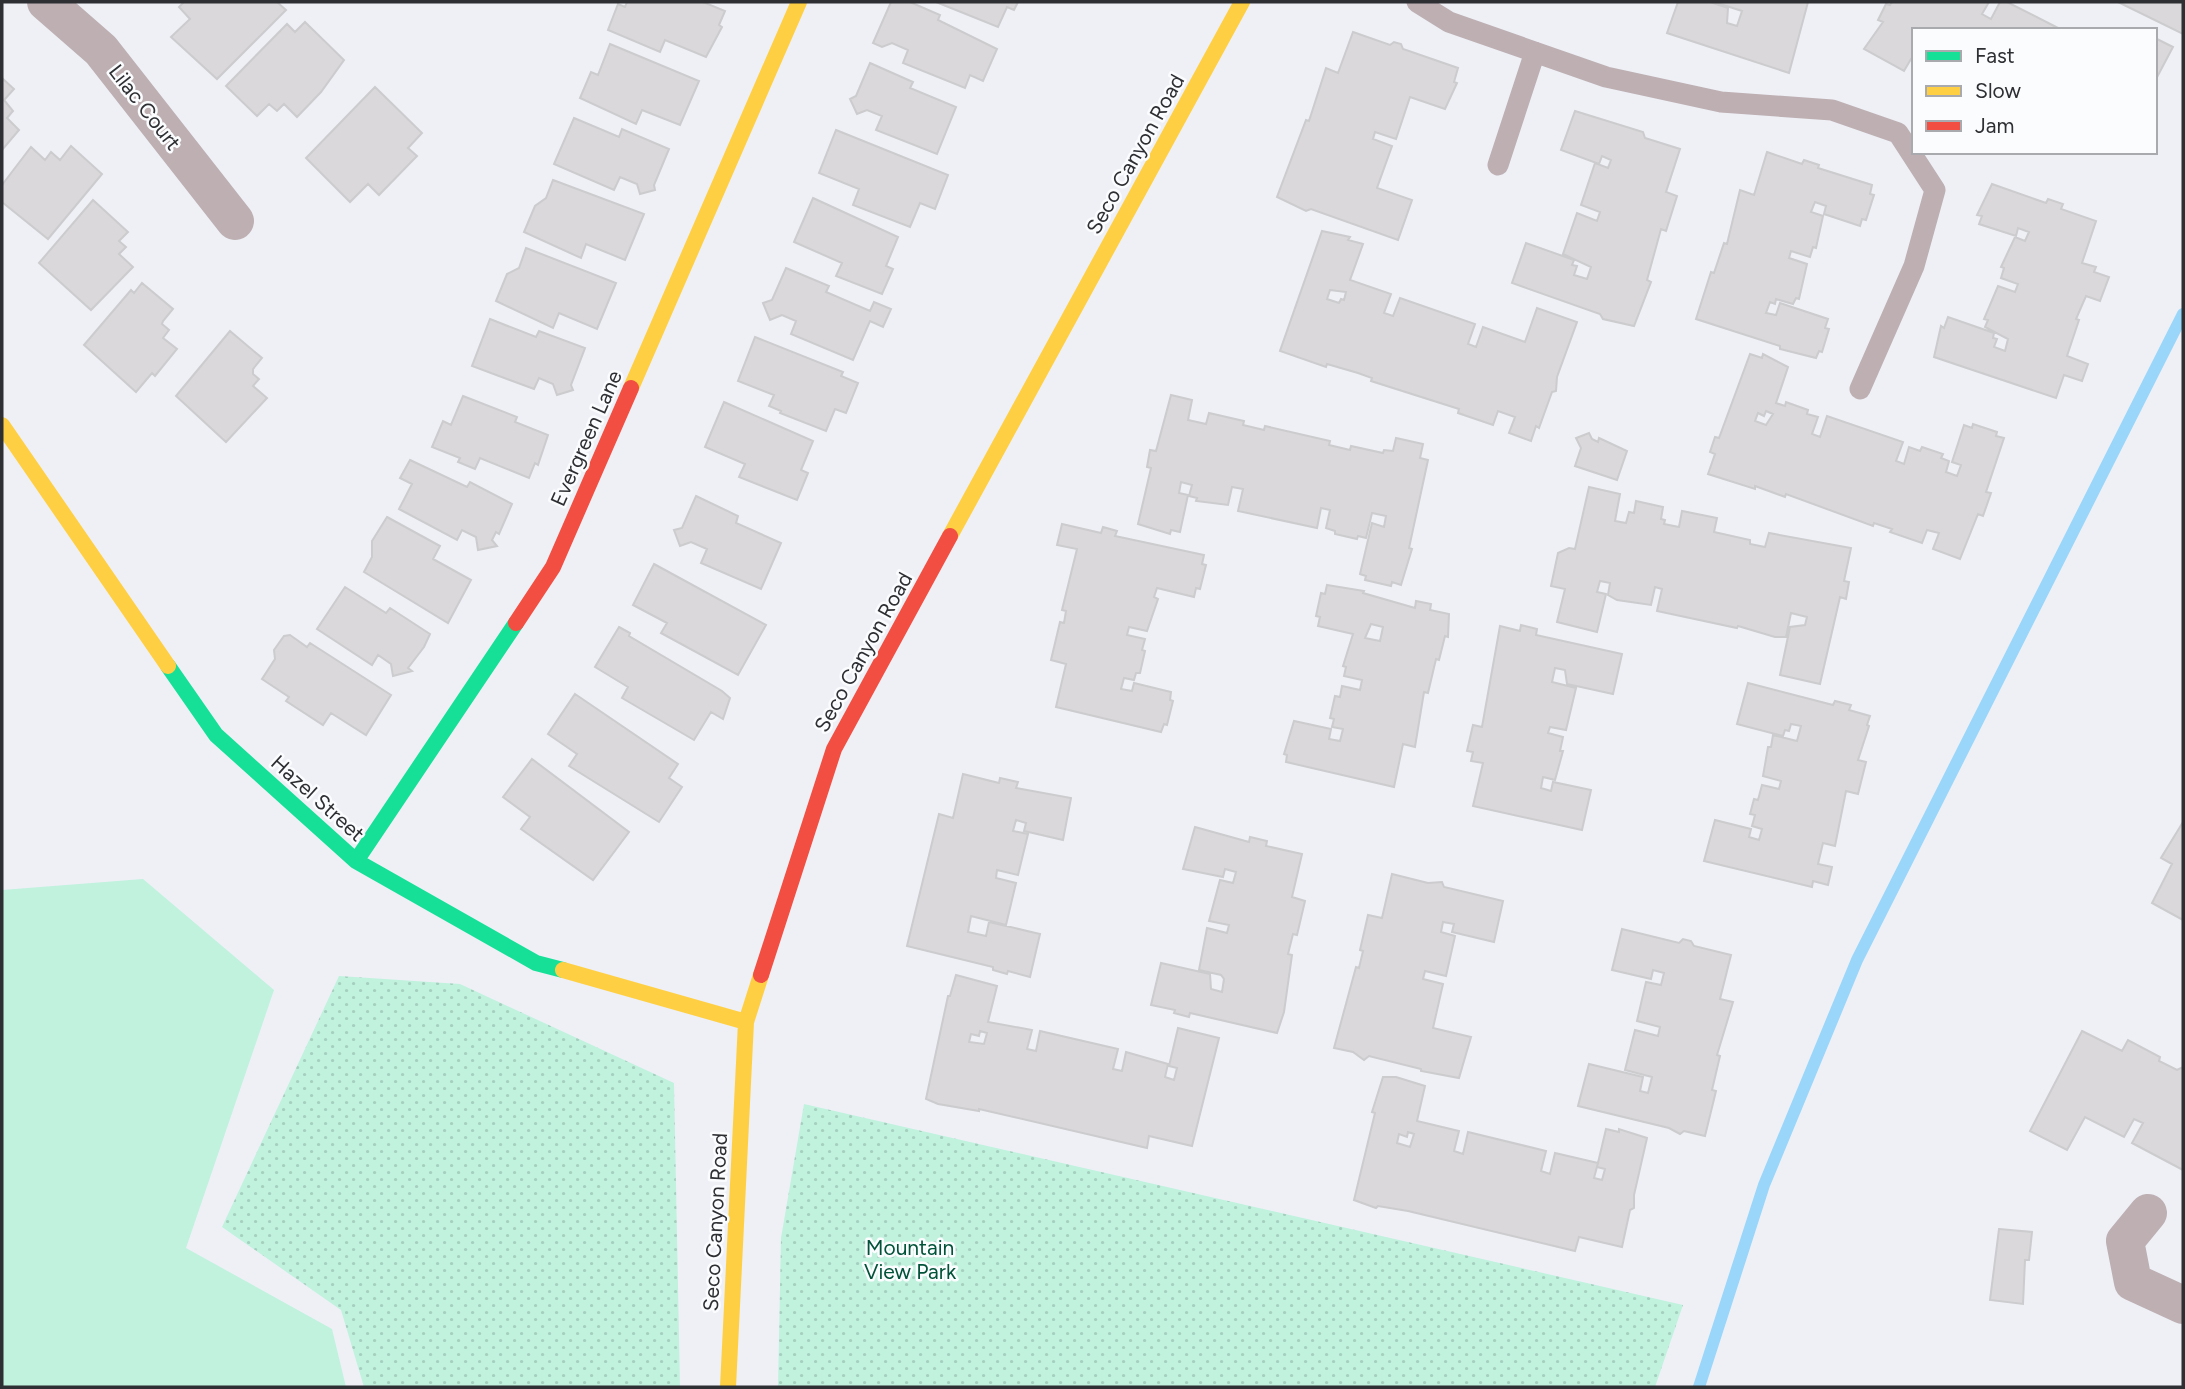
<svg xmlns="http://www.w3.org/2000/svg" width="2185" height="1389" viewBox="0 0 2185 1389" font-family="Figtree,sans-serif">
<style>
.grass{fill:#c0f2de}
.park{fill:url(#park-dots)}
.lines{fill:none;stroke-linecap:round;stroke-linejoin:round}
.stream{stroke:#99d6fa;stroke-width:12}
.building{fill:#dad8da;stroke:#cccbcd;stroke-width:2;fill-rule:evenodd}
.lane{stroke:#bdafb2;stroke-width:21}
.street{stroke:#bdafb2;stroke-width:38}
.fast{stroke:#16e098;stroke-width:16}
.slow{stroke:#ffcf43;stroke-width:16}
.jam{stroke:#f24e42;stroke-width:16}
.labels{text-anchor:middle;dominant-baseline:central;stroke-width:5;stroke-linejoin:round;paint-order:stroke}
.street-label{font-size:21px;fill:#2d2f33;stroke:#fbfcfe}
.park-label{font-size:21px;fill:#005238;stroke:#fbfcfe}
</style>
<defs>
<pattern id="park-dots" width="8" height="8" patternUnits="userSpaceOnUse" patternTransform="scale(1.75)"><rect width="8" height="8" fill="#c0f2de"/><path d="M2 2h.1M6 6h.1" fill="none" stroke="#a5d0bf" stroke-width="1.8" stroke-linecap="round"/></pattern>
</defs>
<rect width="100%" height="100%" fill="#eef0f6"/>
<path class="grass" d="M143,879L274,990L186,1248L332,1329L346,1387H2V890Z"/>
<path class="park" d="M339,976L460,984L674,1083L680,1387H364L341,1310L222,1227Z
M804,1104L1683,1305L1655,1387H778L781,1238Z"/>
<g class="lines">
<path class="stream" d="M1699,1387L1764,1185L1857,960L2183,314"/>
</g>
<path class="building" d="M184,2H277L286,10L217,79L171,37L190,19L179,7Z
M627,2H703L725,11L719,25L722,27L706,57L665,40L660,52L608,30L618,4L625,7Z
M891,2H910L940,15L938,20L997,49L983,81L970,75L965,88L903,63L908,50L892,43L882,47L873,43Z
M936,2H1018L1014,10L1007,7L998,27Z
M1678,2H1710L1728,8L1727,23L1737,26L1742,11L1714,2H1808L1789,73L1667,33Z
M1892,2H1989L1982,14L1991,19L2000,2H2007L2062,30H1914V60L1911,59L1904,71L1864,49L1883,22L1878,20L1886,4L1890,5Z
M2118,2H2183V34Z
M305,22L344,60L321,92L297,117L284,104L277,111L269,104L257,116L226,86L287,24L295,32Z
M1353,32L1390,45L1394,42L1401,44L1403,49L1458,68L1454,82L1457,83L1445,109L1410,97L1396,139L1375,132L1373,139L1392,146L1377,188L1412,200L1398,240L1311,209L1306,211L1277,197L1306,120L1309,121L1326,68L1338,73Z
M2155,38L2173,47L2155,81Z
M610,44L699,81L680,125L642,110L636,124L580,98L591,72L598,75Z
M870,63L913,82L910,88L956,107L937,154L876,130L882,116L867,110L857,114L850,99L856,96Z
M2,78L14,89L4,100L13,111L7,118L19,130L2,150Z
M375,87L422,133L408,148L417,156L379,195L368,184L350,202L306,158Z
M1575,111L1643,132L1645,138L1680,149L1666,192L1677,196L1666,231L1661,229L1647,280L1651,282L1634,326L1603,319L1600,314L1512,283L1526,243L1574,260L1572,265L1577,266L1574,275L1587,279L1591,267L1563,254L1577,213L1597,221L1600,212L1581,205L1595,163L1608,168L1611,160L1602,156L1599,164L1561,150Z
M574,118L619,137L622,129L669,149L654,185L655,190L640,194L637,184L620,177L614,190L554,164Z
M836,130L948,175L935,209L920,203L910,227L853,205L859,189L819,173Z
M71,146L102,174L48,239L2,202V185L31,147L45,160L51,152L60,160Z
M1767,152L1802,164L1804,160L1819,165L1818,168L1872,185L1870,194L1874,195L1866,220L1862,219L1860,226L1824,214L1826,206L1815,202L1811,212L1823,216L1816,248L1813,247L1810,257L1791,251L1789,258L1807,264L1799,299L1796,298L1793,304L1776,299L1775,304L1770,302L1766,313L1776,315L1780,303L1828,319L1825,328L1829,329L1822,352L1819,351L1816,358L1780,349V346L1696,319L1711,272L1714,273L1724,243L1727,244L1740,190L1754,195Z
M553,180L644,214L625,260L586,244L581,258L524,232L535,206L546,198Z
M1992,184L2046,203L2048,199L2063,204L2061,209L2096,221L2082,263L2096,267L2094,272L2109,277L2100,301L2086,296L2076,319L2079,320L2067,356L2088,364L2082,381L2064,375L2056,398L1934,357L1941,326L1944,328L1948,317L1994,333L1993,338L1997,339L1994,347L2005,351L2008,339L1985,327L1988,320L1984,319L1998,286L2015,292L2018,284L2001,278L2004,268L2001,267L2015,237L2025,241L2029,232L2018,228L2016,236L1979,224L1982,216L1977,215Z
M813,198L898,237L886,266L893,269L882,294L836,276L842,263L794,242Z
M93,200L128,232L119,241L126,247L119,254L133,267L91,310L39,263Z
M1322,231L1350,237L1348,240L1363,244L1350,280L1391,294L1384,313L1393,316L1400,298L1475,324L1468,344L1476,347L1483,327L1525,342L1537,308L1577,322L1557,377L1556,391L1552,392L1539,428L1536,426L1531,441L1509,433L1515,417L1498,411L1493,425L1458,413L1459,409L1371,381L1372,378L1358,373L1327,364L1326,367L1280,351ZM1330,290L1346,292L1344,300L1341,299L1339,303L1327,299Z
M526,248L616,283L597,329L559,313L553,328L496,301L507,274L519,268Z
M786,268L829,286L826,292L870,311L874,302L891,309L883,327L870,321L853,360L791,334L796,321L782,315L770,320L763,303L772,300Z
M142,283L173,309L163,321L162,324L169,330L163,338L177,349L155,376L152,373L136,392L84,345L131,290L134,293Z
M490,319L536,337L539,331L585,348L571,385L573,390L557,395L553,384L539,378L534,389L472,366Z
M230,331L262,358L253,369V374L259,379L253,386L267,398L226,442L176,396Z
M755,337L843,372L841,376L858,383L846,413L835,409L826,431L780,413L781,411L769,406L774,395L738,381Z
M1750,354L1762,358L1763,354L1788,367L1776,403L1785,406L1786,402L1808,410L1807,414L1818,417L1812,434L1820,437L1827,416L1903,442L1896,461L1904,464L1909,447L1920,451L1922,447L1943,454L1941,458L1949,461L1946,472L1957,476L1961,465L1952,462L1964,425L1972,428L1973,424L1997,432L1996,436L2004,438L1986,492L1991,493L1983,516L1978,514L1960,559L1933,549L1939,533L1927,530L1922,543L1890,532L1892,529L1874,523L1873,526L1786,494L1785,497L1755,486V489L1708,474L1715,454L1710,452L1715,437L1719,438ZM1766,411L1773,414L1766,425L1755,421L1758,413L1764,416Z
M1171,395L1192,400L1188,420L1206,424L1209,413L1244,421L1243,425L1264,430L1265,426L1330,441L1329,445L1350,450L1351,446L1383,453L1384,450L1393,451L1396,438L1423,444L1420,458L1428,460L1409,548L1412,549L1401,585L1392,582L1391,586L1365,580L1366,576L1360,574L1372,523L1384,527L1386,516L1372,513L1366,538L1358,536L1357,539L1335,534V531L1326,528L1330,510L1321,508L1317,528L1238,511L1243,489L1232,487L1228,505L1196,501L1197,498L1189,496L1192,485L1181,482L1179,493L1188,495L1180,532L1171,530L1170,534L1138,524L1151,468L1147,467L1150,450L1156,451Z
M463,396L517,417L515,422L548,435L538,465L535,463L529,478L480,458L475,469L458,462L460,458L432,447L443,421L451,425Z
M724,402L813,441L801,470L808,473L797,500L739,477L745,464L705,447Z
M1589,433L1592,439L1598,442L1599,438L1627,451L1617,480L1575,466L1581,448L1576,438Z
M410,460L467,487L470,482L512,504L499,534L496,532L492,540L497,546L478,550L476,537L462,530L457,540L399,509L412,484L400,478Z
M1589,487L1620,494L1615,521L1626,523L1629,512L1634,513L1636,501L1663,507L1661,519L1665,520L1664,524L1679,527L1682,511L1717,518L1714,532L1750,540V544L1765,547L1769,533L1851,548L1844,581L1849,582L1846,599L1840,597L1820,684L1780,675L1790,627L1805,625L1807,617L1791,613L1786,637H1775L1738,626L1737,628L1657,611L1662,589L1655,587L1651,605L1617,600L1608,595L1610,583L1600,581L1597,592L1606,594L1597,632L1557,622L1565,589L1551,586L1558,553L1569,548L1575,549Z
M696,496L738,516L736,523L781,543L761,589L701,563L707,549L691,542L680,546L674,530L682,528Z
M387,517L440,546L433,559L471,580L448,623L364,572L372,557V541Z
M1062,524L1101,533L1103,527L1117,531L1115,536L1204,555L1202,564L1206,565L1200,589L1196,588L1194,597L1157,588L1154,597L1158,599L1147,631L1129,627L1127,635L1145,639L1142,650L1145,651L1140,673H1136L1134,680L1124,678L1121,689L1132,691L1134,683L1171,692L1170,700L1173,701L1167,725L1164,724L1161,732L1056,707L1066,664L1051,660L1060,622L1064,623L1066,611L1062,610L1077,549L1057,545Z
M654,564L766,625L738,675L661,633L667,623L633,605Z
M1327,585L1364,591L1363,593L1415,608L1416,601L1431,604L1430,610L1449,614L1448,637L1445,636L1439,660L1436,659L1428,693L1424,692L1415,747L1403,744L1394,787L1286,762L1287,755L1284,754L1294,721L1331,729L1329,739L1340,741L1343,729L1332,727L1334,719L1330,718L1335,696L1340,697L1342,686L1360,690L1362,680L1344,676L1346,667L1343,666L1353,634L1318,626L1320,617L1316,616L1321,593L1325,594ZM1371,624L1383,627L1380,641L1365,638Z
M345,587L386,613L390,608L430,634L424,647L408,668L412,671L393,676L391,664L378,655L372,665L317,629Z
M1521,625L1537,629L1536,635L1622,654L1613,694L1567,684L1565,670L1555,668L1552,682L1576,688L1566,730L1550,727L1548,733L1563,737L1560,751H1563L1555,780L1543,777L1541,788L1551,791L1553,782L1591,790L1582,830L1473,806L1483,763L1471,761L1473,752L1467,751L1473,725L1482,727L1500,626L1520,631Z
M619,627L630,633L629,636L722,691L730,698L723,719L711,712L694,740L622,698L628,687L595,667Z
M290,635L307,647L310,643L391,695L366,735L331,713L323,725L286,701L289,697L262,679L275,659L274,650L284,636Z
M1748,683L1833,705L1835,701L1851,705L1849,710L1870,716L1867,725L1869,726L1858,760L1866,762L1858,794L1846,791L1835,846L1823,843L1818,864L1832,867L1828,885L1813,881L1812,887L1704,861L1715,820L1751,829L1749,837L1759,840L1762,829L1752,826L1755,815L1750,814L1754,799L1758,800L1762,785L1779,789L1781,781L1763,776L1768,747H1771L1773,735L1797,741L1801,726L1791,724L1789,731L1785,730L1783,736L1737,724Z
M575,694L678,764L669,778L682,787L659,822L569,766L577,754L548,734Z
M532,759L629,832L593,880L521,829L530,817L503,797Z
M963,774L999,783L1000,778L1018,782L1016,788L1071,798L1063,840L1024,831L1026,823L1016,820L1013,831L1028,834L1018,875L997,870L996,878L1016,883L1006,925L971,916L968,932L986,936L989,922L1040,934L1030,977L1008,971L1007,974L993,970V967L907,946L939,814L953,818Z
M2183,822V920L2152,903L2172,864L2161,858Z
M1195,827L1249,842L1250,837L1267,841L1266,846L1302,854L1292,897L1305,901L1297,935L1293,934L1288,954L1292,955L1284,1012L1277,1033L1190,1013L1189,1017L1174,1013L1175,1010L1151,1005L1161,963L1210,974L1211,989L1222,992L1224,979L1221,975L1199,970L1207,928L1227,933L1229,925L1209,921L1220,880L1233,883L1236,872L1225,869L1223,877L1183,869Z
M1392,874L1428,883L1442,882L1444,887L1503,901L1494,942L1452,932L1454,924L1443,922L1441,932L1455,936L1446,976L1425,971L1423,979L1443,984L1433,1028L1471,1037L1459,1078L1421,1071V1069L1369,1056L1364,1060L1353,1052L1334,1048L1356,967L1359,968L1363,951L1360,950L1368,915L1382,918Z
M1622,929L1679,943L1683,939L1691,941L1694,946L1731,955L1720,999L1733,1002L1717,1055L1720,1056L1712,1090L1716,1091L1705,1136L1684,1131L1680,1134L1669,1128L1578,1106L1589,1064L1643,1077L1640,1091L1648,1093L1652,1077L1625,1070L1635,1030L1658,1036L1660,1027L1637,1021L1646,982L1661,985L1664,973L1653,970L1651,979L1612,970Z
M956,975L997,986L988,1022L1032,1030L1027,1049L1036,1051L1040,1031L1118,1049L1113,1069L1122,1071L1126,1052L1168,1064L1165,1077L1174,1080L1177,1068L1169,1066L1178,1028L1219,1038L1192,1146L1149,1136L1147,1148L979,1109V1111L938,1104L926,1099L948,996H950ZM980,1031L987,1033L984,1044L969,1042L971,1034L979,1036Z
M2082,1031L2122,1051L2128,1040L2160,1057L2159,1061L2177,1070L2183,1067V1170L2132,1143L2143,1123L2134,1119L2124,1137L2085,1117L2067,1150L2030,1131Z
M1383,1077H1396L1425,1086L1417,1121L1459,1131L1454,1151L1463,1154L1468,1132L1546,1151L1541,1171L1550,1174L1555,1153L1598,1163L1594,1178L1602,1180L1605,1169L1597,1167L1606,1129L1619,1132V1129L1647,1138L1634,1195V1208L1630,1210L1622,1247L1579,1237L1575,1251L1408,1211L1378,1206L1376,1208L1354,1200L1375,1113L1372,1112ZM1408,1132L1414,1134L1410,1147L1397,1143L1399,1134L1407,1137Z
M1999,1229L2032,1232L2029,1260H2025L2023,1304L1990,1300Z"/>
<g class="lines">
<path class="lane" d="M1417,2L1449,22L1606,77L1721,102L1832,110L1898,133L1935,190L1914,266L1860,389
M1498,165L1535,52"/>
<path class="street" d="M46,2L101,50L235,221
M2148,1213L2125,1241L2133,1282L2183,1305"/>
<path class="fast" d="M168,666L216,735L356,861L536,963L563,970
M356,861L516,623"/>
<path class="slow" d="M631,388L799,2
M2,425L168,666
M950,536L1242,2
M563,970L746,1022
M728,1387L746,1022L761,975"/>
<path class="jam" d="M516,623L553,567L631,388
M761,975L834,749L950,536"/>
</g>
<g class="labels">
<g class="street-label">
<text transform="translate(145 107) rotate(52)">Lilac Court</text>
<text transform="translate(1135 154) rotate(-61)">Seco Canyon Road</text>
<text transform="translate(586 438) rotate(-66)">Evergreen Lane</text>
<text transform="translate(863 652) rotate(-61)">Seco Canyon Road</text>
<text transform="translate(318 798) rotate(42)">Hazel Street</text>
<text transform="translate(715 1222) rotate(-87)">Seco Canyon Road</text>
</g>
<g class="park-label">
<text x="910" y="1247">Mountain<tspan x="910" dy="24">View Park</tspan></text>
</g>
</g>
<rect width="2185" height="1389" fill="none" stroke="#2d2f33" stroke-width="7"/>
<rect x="1912" y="28" width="245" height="126" fill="#fbfcfe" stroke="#a9aaad" stroke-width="2"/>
<rect x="1926" y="51" width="35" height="10" fill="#16e098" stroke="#a9aaad" stroke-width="2"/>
<text x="1975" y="63" font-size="21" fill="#2d2f33">Fast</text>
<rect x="1926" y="86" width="35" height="10" fill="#ffcf43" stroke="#a9aaad" stroke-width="2"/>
<text x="1975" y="98" font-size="21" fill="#2d2f33">Slow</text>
<rect x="1926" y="121" width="35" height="10" fill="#f24e42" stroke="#a9aaad" stroke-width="2"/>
<text x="1975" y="133" font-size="21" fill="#2d2f33">Jam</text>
</svg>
